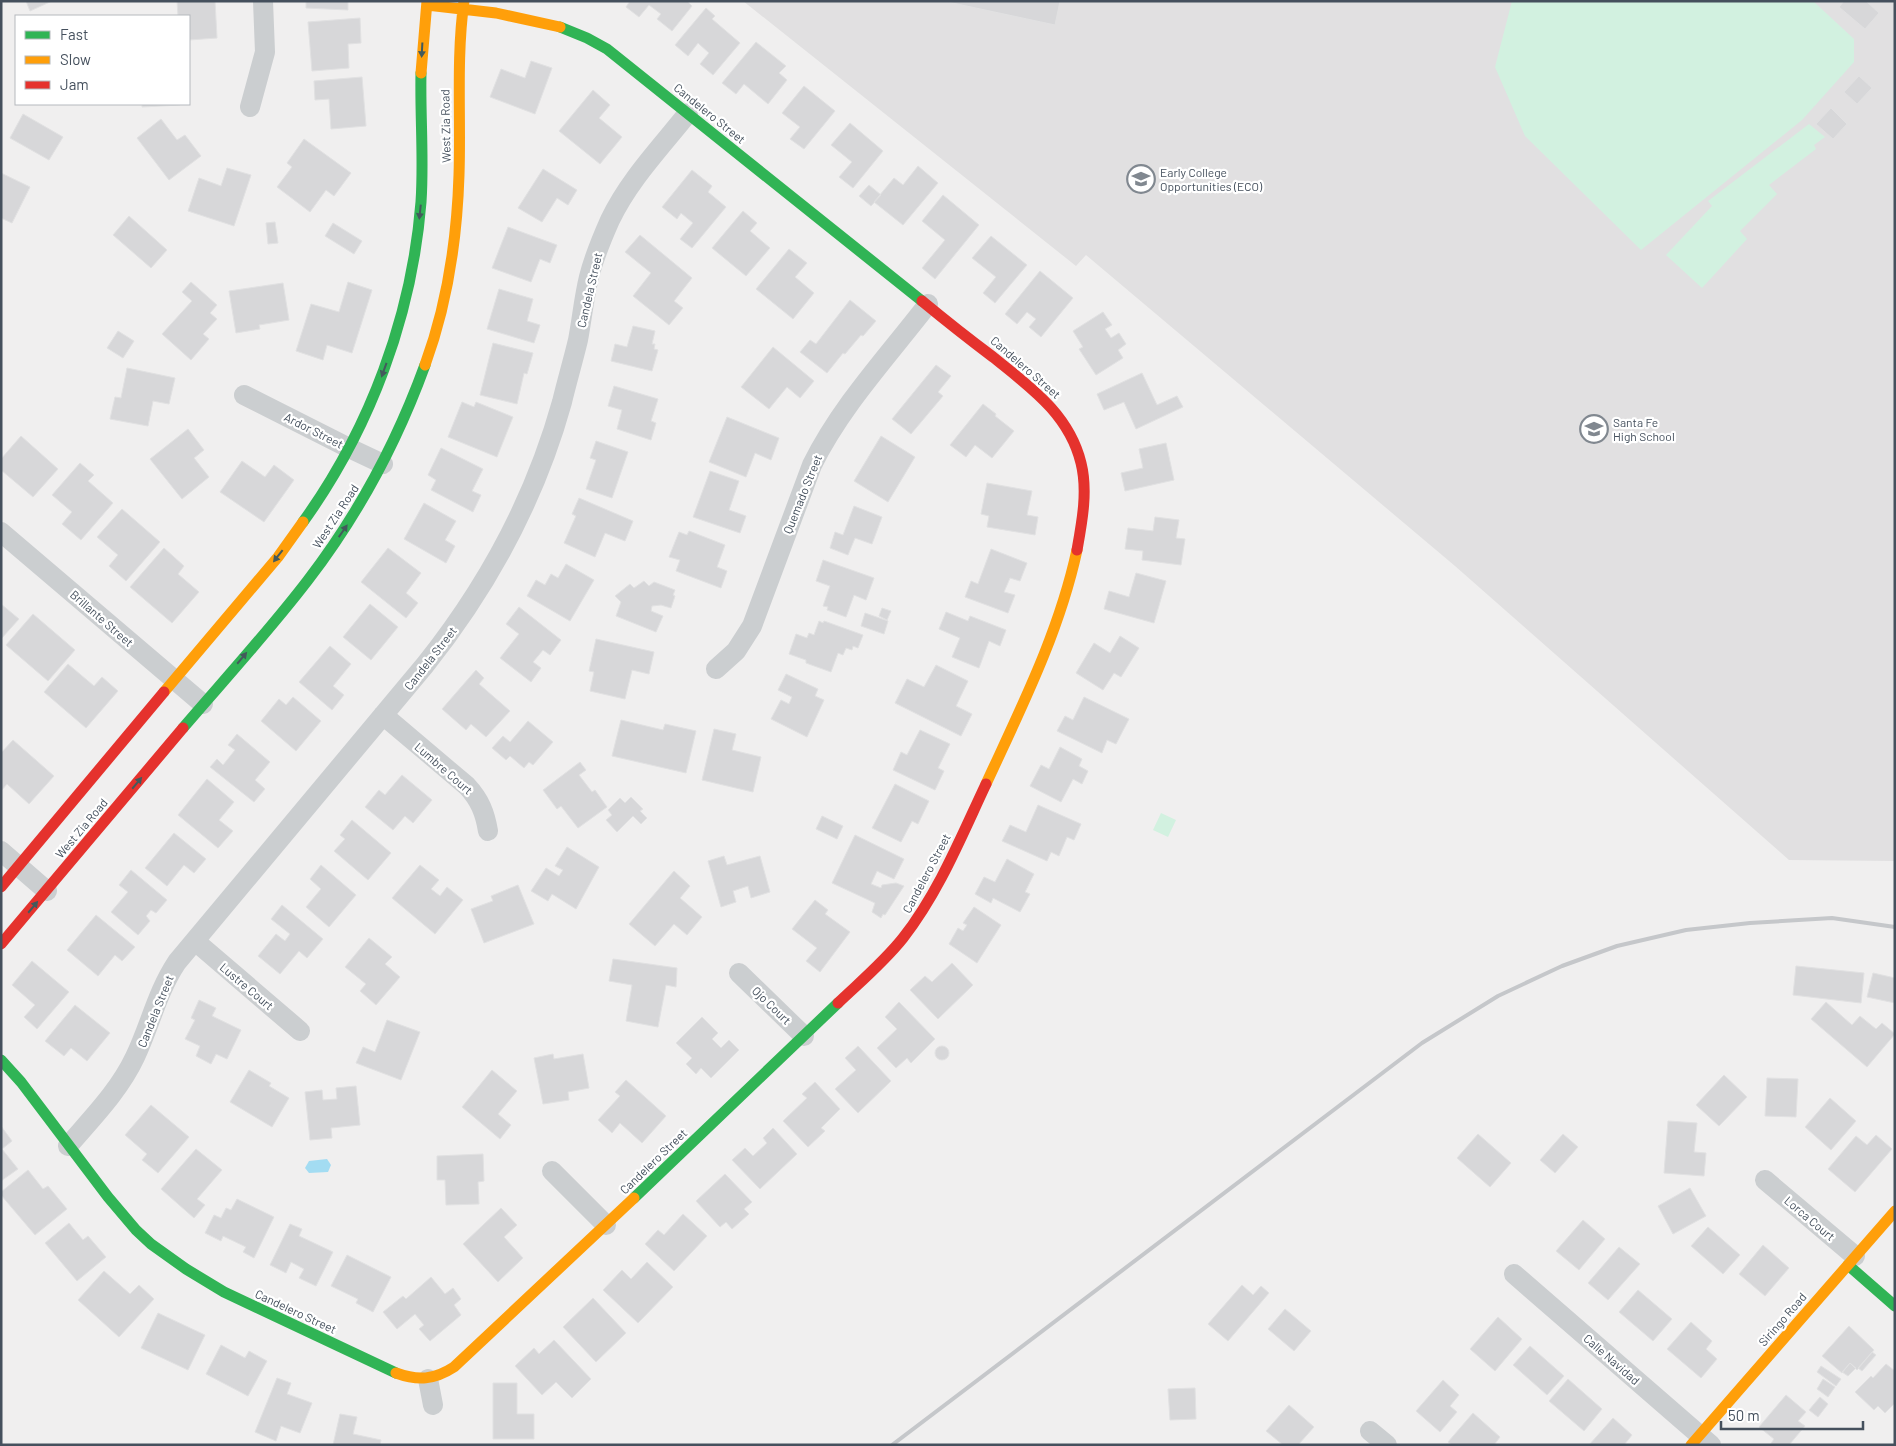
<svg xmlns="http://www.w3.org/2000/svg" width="1896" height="1446" viewBox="0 0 1896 1446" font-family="Barlow,sans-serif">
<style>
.education{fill:#e1e0e1}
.green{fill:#d2f1e0}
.water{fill:#a3dcf2}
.building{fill:#d7d7d9;stroke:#e1e1e2}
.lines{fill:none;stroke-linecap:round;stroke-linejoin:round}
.street{stroke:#cbced0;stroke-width:20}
.fast{stroke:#30b455;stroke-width:11}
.slow{stroke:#ff9f0a;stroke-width:11}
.jam{stroke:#e5322d;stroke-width:11}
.rail{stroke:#c5c7ca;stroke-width:4}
.oneway{fill:#435a5c}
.labels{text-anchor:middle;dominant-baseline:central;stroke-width:4.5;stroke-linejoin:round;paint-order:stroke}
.street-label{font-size:12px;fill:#45505d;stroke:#fff}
.poi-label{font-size:12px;fill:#45505d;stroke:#fff;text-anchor:start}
</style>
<rect width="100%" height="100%" fill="#f0efef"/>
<path class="education" d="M743,1H1895V861L1789,860L1455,566L1086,255L1076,266Z"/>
<path class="green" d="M1512,1H1813L1854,39V62L1802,120L1641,250L1525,136L1495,67Z
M1809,124L1825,137L1814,145L1816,149L1769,185L1777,194L1740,231L1747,239L1702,288L1666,255L1712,206L1708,201Z
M1161,813L1176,820L1168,837L1153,830Z"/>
<path class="water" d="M327,1159L331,1165L328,1172L309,1173L305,1168L309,1161Z"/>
<path class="building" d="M26,1H52L30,11Z
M177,1H215L217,38L189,40V16H178Z
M306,1H348V10L306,8Z
M630,1H687L692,6L672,31L657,19L661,14L649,5L639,17L626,7Z
M943,1H1060L1055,25Z
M1844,1H1866L1879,13L1865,29L1839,7Z
M706,8L715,16L712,19L740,43L713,75L700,64L709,53L698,43L688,56L675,45Z
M360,18L361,43L348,44L349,68L312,71L308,22Z
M756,42L786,66L779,73L787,80L768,104L744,84L736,94L722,83Z
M531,61L552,68L535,114L490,97L501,69L525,78Z
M1859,76L1872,88L1857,104L1844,92Z
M362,77L366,126L331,129L329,99L315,100L314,81Z
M804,86L835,111L804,149L790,139L800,127L782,113Z
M593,90L610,105L599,118L622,137L600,164L559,131Z
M142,104H180V105L142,107Z
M1831,108L1847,124L1833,139L1816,124Z
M23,114L63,137L49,160L10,138Z
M161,119L177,140L185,135L201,156L169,180L137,138Z
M850,123L883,151L853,188L839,177L852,162L831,145Z
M304,139L351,173L334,196L326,190L310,212L277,187L292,167L287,163Z
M918,166L938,183L903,225L874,202L894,178L903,185Z
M227,168L251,175L234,226L188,211L199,178L221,186Z
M543,169L577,190L568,205L557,198L542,222L518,208Z
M692,170L712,186L708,192L726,207L692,248L680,239L693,223L681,213L677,219L662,207Z
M1,173L30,187L12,223L1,218Z
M869,185L881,195L871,206L859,196Z
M943,195L979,225L935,279L922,268L945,240L922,221Z
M743,211L757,223L750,231L770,248L746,276L712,248Z
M129,216L167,250L151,268L113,235Z
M275,222L278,243L268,244L266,223Z
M333,223L362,241L354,254L325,236Z
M508,227L557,245L550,263L540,259L531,282L492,268Z
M640,235L692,278L674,301L683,308L669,325L633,296L651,273L625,252Z
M991,236L1027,265L995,303L983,293L996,277L972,258Z
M789,249L807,263L795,277L814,293L793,319L756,289Z
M1040,271L1073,298L1041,337L1029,327L1036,319L1027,312L1017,324L1005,314Z
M191,282L217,305L210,313L217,319L203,334L209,339L191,360L162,334L192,301L182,292Z
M348,282L372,290L352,353L327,345L323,360L296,351L311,304L339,312Z
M283,283L289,320L259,325L260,329L236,333L229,291Z
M499,289L533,299L527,321L540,325L534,343L487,329Z
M850,300L876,321L863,336L861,335L845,354L843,353L827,373L800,352L810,340L816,344Z
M1103,312L1112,325L1105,329L1111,338L1119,333L1126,344L1118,350L1123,358L1096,375L1079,349L1083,347L1073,331Z
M633,326L655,331L652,344H655L654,349L658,350L652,371L611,361L615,344L627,347Z
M118,331L134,341L123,358L107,348Z
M493,343L533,353L527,374L524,373L517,404L480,395Z
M773,347L814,381L800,398L787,387L769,409L741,387Z
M936,365L951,376L938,392L943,396L911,434L892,419Z
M127,368L175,378L169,404L153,401L148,426L110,419L115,397L121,398Z
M1142,373L1157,405L1177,396L1183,407L1136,429L1124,402L1104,410L1097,394Z
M614,386L658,399L651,421L656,423L651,440L617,429L622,410L608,406Z
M462,402L474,407L476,402L513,417L497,457L448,437Z
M983,404L996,414L995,416L1014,431L992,458L975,445L966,457L950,445Z
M727,417L779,438L771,460L755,453L746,477L709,462Z
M188,429L204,450L194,458L209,477L182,499L150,459Z
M21,436L58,469L33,497L1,470V459Z
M881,436L915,457L888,502L854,481Z
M596,441L628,452L612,498L586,489L596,460L590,458Z
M1166,443L1174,480L1125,491L1121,473L1143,468L1139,449Z
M441,448L483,469L472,491L481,495L473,512L431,490L436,480L428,475Z
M242,461L265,477L274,465L294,480L264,522L220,492Z
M80,463L94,475L88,481L113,503L81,540L62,524L72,512L52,495Z
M710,471L739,481L729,510L746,516L740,533L693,517Z
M987,483L1032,491L1027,515L1038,517L1035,535L987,527L989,516L981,514Z
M579,498L633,521L625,541L605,533L595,557L564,543L576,516L572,514Z
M424,503L456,521L445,540L455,546L446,563L404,539Z
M854,506L882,517L872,544L855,538L848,555L830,548L835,532L843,535Z
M122,509L160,542L126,581L109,566L118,555L97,537Z
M1155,517L1179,520L1176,538L1185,539L1181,565L1142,560L1143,551L1125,549L1128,528L1153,531Z
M689,531L725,545L717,567L727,571L721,588L676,571L680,560L669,557L679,532L687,535Z
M164,548L184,566L178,574L199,592L172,623L130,587Z
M388,548L421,573L406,593L418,603L406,618L361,582Z
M991,549L1027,563L1020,581L1010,578L1004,592L1015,595L1008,613L965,597L971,581L978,584Z
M823,560L874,578L866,600L854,595L846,617L827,610L828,607L823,606L830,586L816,581Z
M566,564L594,580L570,621L527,596L536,580L545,585L551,574L558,578Z
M1136,573L1166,581L1154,623L1104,609L1109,591L1129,597Z
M644,581L649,586L654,582L675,590L673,595L675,596L671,608L661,605L652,606L651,611L663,616L656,632L616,616L621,602L615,596L630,584L634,588Z
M1,604L19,619L1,639Z
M370,604L398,627L371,660L343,637Z
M519,607L561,640L550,655L543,650L533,662L541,668L531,682L500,658L519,634L506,624Z
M882,608L891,611L887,620L879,616Z
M946,612L968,621L970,616L1006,630L1000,646L989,641L979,668L952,657L960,638L939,629Z
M865,613L888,621L884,634L861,626Z
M33,614L75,650L48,681L6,645Z
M819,621L823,623L824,621L863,635L858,648L853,646L852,650L846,648L843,655L838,653L831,672L806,663V660L789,654L796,634L807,638L809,633L814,635Z
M1120,636L1139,648L1121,677L1114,673L1103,690L1076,673L1094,643L1110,653Z
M596,639L654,652L649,674L632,670L625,699L590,691L594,672L589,671Z
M330,646L351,664L333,686L344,695L332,710L299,682Z
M68,664L94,686L102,677L118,691L86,728L44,692Z
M936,665L968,681L956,706L972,714L961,736L895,703L907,679L924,687Z
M476,670L484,678L479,684L510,711L486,737L471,724L466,730L442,709Z
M786,674L818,689L815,696L824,700L807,737L771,719L781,700L789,704L792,697L778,690Z
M293,697L321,721L296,751L261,721L279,699L286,705Z
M1084,697L1129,719L1116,744L1107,740L1102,753L1057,731L1065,716L1073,720Z
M621,720L663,730L665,724L696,731L686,773L612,756Z
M528,721L553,742L533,765L529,762L524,768L510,756L506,760L492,748L503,736L510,742Z
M714,729L736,734L732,750L761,757L753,792L702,780Z
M920,730L950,744L938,768L944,771L935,790L893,770L901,752L907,755Z
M237,734L270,762L255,780L265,789L254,802L210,767L217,759L223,765L235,750L228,745Z
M13,740L54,776L29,804L7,784L1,791V753Z
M1060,747L1082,759L1079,766L1088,771L1082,784L1073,779L1061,802L1030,786L1041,765L1049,769Z
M580,762L586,770L579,775L592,792L595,790L607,807L578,828L561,806L557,809L543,790Z
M402,775L432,800L413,823L405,816L393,830L365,807L379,790L385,795Z
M207,779L234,802L219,820L233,831L218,848L178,815Z
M895,784L929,801L918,824L912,821L901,842L872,828Z
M631,797L643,809L640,811L647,818L641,824L633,816L617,832L606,820L612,815L608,810L620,798L625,803Z
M1038,805L1081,824L1074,840L1067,837L1059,856L1051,852L1047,861L1002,841L1010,825L1026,832Z
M822,816L843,826L837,839L816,829Z
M352,820L391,853L368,880L334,851L345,839L340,835Z
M174,833L206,859L194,873L184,865L167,886L145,868Z
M855,835L904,859L894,879L877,871L871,884L881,888L882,885L896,883L904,886L885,915L883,914L881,918L872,912L875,903L832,883Z
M567,847L599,867L576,909L552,894L548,901L531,891L546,868L559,876L563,870L555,866Z
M724,856L727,865L760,856L770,892L751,898L748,886L733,891L736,902L721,907L708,861Z
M1007,859L1034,874L1025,892L1030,894L1020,912L993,898L991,903L975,894L984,877L995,882Z
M321,865L356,895L329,927L306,907L321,889L310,879Z
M420,865L439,880L431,889L440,896L447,887L463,900L435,934L392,898Z
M131,870L167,900L156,913L151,910L146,916L150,921L138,935L111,912L128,892L119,885Z
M674,871L690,886L680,898L702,917L687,935L674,924L655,946L629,924Z
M518,885L534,924L484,943L471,909L493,901L491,896Z
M815,900L828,910L825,914L850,932L820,972L806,961L817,948L792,929Z
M282,905L323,939L307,958L299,951L280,974L258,956L276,934L285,941L290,934L271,919Z
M974,907L1001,925L977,963L949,944L958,928L963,931L967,925L963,923Z
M96,915L135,947L122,961L115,955L98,976L67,950Z
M369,938L392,957L385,964L400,977L376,1005L360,991L366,984L345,967Z
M613,959L677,968L676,987L666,985L658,1027L626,1021L632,985L609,981Z
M32,961L69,992L37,1029L24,1017L35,1005L12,985Z
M952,963L973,985L938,1019L910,990L925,976L932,982Z
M1796,966L1864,973L1861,1003L1793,995Z
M1873,973L1895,978V1003L1867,997Z
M199,1000L216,1008L212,1016L241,1030L227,1059L216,1054L211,1064L196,1056L200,1046L185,1039L195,1020L191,1018Z
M899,1002L935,1039L911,1063L907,1058L896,1068L877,1048L897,1029L885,1017Z
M1826,1002L1852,1025L1860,1016L1876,1029L1882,1023L1895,1034L1867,1067L1811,1019Z
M75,1005L110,1033L87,1061L71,1048L64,1056L45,1041Z
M702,1017L718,1033L712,1039L721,1048L729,1040L739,1050L711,1078L701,1068L696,1074L686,1064L692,1058L676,1043Z
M387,1020L420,1032L401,1080L356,1063L363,1047L375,1052Z
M935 1053a7 7 0 1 1 14 0a7 7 0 1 1-14 0Z
M858,1046L891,1081L858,1113L835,1089L856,1070L845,1058Z
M553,1054L554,1059L583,1054L589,1088L568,1092L569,1100L543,1104L534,1058Z
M249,1070L271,1083L269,1086L289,1098L272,1127L230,1102Z
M492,1070L517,1091L498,1114L511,1125L500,1139L462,1107Z
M1724,1075L1747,1097L1719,1126L1696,1105Z
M1767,1078L1798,1079L1796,1117L1765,1116Z
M626,1080L666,1116L642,1143L620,1123L612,1133L598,1120L620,1096L615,1092Z
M815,1082L840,1109L821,1128L825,1131L808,1147L783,1121L807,1098L802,1094Z
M356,1086L360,1125L331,1128L332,1138L310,1140L305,1092L322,1090L323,1100L337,1099L336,1088Z
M1830,1098L1856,1121L1831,1150L1805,1127Z
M151,1105L189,1137L158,1173L142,1160L147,1154L125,1135Z
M1668,1121L1697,1123L1694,1152L1706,1153L1704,1176L1664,1173Z
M1,1126L12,1141L2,1149L18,1169L1,1181Z
M773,1128L797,1154L760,1189L732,1160L745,1148L753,1156L767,1143L763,1138Z
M1478,1134L1511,1163L1490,1187L1457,1158Z
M1563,1134L1578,1147L1555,1173L1540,1160Z
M1876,1135L1892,1149L1855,1192L1828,1169L1856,1136L1867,1145Z
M196,1149L222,1170L197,1199L205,1205L194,1218L161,1189Z
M483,1154L484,1181L478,1182L479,1204L446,1205L445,1180H437V1156Z
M28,1170L43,1189L48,1186L67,1209L35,1235L1,1195V1192Z
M725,1174L752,1202L744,1209L749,1214L732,1229L726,1222L720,1227L696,1201Z
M1690,1188L1706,1216L1673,1234L1658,1206Z
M237,1199L274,1217L254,1258L243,1252L246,1247L223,1236L221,1241L205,1233L214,1215L221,1218L226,1208L231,1210Z
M501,1208L517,1225L504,1237L523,1258L498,1282L463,1244Z
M683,1214L707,1236L674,1271L645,1244L658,1230L664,1235Z
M1583,1220L1605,1239L1579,1270L1556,1251Z
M69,1223L83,1240L88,1236L106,1257L77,1281L45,1243Z
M290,1224L302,1229L299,1236L333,1252L316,1286L299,1278L304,1269L291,1262L286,1273L270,1265Z
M1708,1227L1740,1255L1723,1274L1691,1246Z
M1763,1245L1789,1268L1765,1296L1739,1274Z
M1619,1247L1640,1264L1608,1300L1588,1283Z
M347,1255L391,1277L373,1312L356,1303L358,1299L331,1286Z
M647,1262L673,1287L638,1323L603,1290L622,1270L631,1279Z
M104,1271L130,1294L139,1285L154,1299L119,1337L78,1300Z
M431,1277L445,1294L453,1288L461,1299L454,1305L461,1315L430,1341L419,1329L424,1325L415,1314L397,1329L383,1312L403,1296L406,1299Z
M1242,1285L1253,1295L1261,1286L1269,1293L1228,1341L1208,1324Z
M1638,1290L1672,1319L1653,1341L1619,1312Z
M593,1298L626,1333L596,1362L563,1327Z
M1285,1309L1311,1331L1294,1351L1268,1329Z
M158,1313L205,1335L188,1370L141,1348Z
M1498,1317L1522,1339L1495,1371L1470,1349Z
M1691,1322L1712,1341L1706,1349L1717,1359L1701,1378L1667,1349Z
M1849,1326L1874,1350L1857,1370L1850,1363L1842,1373L1822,1356Z
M554,1340L591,1379L572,1398L556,1382L542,1395L515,1366L534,1348L539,1354Z
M221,1345L245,1358L249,1351L267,1361L248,1396L206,1374Z
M1530,1346L1564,1376L1547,1395L1513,1365Z
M1872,1352L1876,1355L1862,1371L1858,1368Z
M1850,1363L1856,1368L1848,1376L1842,1372Z
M1886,1364L1895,1371V1403L1885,1413L1878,1406L1874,1410L1855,1392L1871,1376L1873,1378Z
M1821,1366L1841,1379L1836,1386L1817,1372Z
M277,1378L291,1383L287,1394L312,1403L300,1433L281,1426L276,1441L255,1432Z
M1568,1379L1602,1409L1584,1431L1549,1401Z
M1823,1379L1835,1387L1828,1397L1817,1389Z
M1443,1380L1459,1395L1450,1406L1457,1412L1440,1432L1416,1411Z
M493,1383H517V1414H534V1439H493Z
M1195,1388L1196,1419L1170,1420L1168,1389Z
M1786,1395L1806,1412L1798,1421L1805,1426L1789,1445H1770L1774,1439L1759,1427Z
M1820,1397L1828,1404L1818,1417L1809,1410Z
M1289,1405L1314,1427L1298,1445H1283L1266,1431Z
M1473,1413L1500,1437L1494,1445H1452L1448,1442Z
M340,1414L357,1417L353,1434L381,1440L380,1445H333Z
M1613,1418L1632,1435L1624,1445H1589Z"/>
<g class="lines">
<path class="street" d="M250,107L265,52L263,1
M244,395L349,448L383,464
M1,532L203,704
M716,669L736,651L752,626L812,465C841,406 888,356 928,304
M383,715L467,786C480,800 485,813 488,831
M1,851L47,891
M195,941L300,1031
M739,973L804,1036
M68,1146C92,1118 119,1091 135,1057C150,1026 157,992 177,962L425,665C488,586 535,499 562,402C567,381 573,361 578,340C582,319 584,297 589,277C594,257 602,238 610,220C629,180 661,147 688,113
M552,1171L606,1225
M1765,1180L1855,1256
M1514,1274L1711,1445
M428,1379L433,1405
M1370,1431L1387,1445"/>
<path class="fast" d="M560,27L587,38L607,49L922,301
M303,522C370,429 412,316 421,202C424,159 420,116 421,73
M183,728C225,679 269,631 308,580C358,515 397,442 425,365
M1,1060L21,1082L108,1197L136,1230L151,1244L186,1269L224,1292L396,1373
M634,1198L838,1003
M1848,1265L1895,1306"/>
<path class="slow" d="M427,5L496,13L560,27
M421,73L427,1
M425,365C447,305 457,239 459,175C461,117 456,59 464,1
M164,692L278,557L303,522
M986,784C1021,708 1059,633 1077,550
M396,1373C418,1381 434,1380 454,1367L634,1198
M1691,1445L1895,1211"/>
<path class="jam" d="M922,301C945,320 969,339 993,357C1030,387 1069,414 1081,463C1088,491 1082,522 1077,550
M1,887L164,692
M1,944L183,728
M838,1003C860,982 884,962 903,938C939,892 961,837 986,784"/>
<path class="rail" d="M892,1445L1422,1043L1498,996L1562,966L1617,946L1686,930L1750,923L1832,918L1895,927"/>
</g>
<defs><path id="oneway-solid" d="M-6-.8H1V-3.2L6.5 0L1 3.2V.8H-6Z" transform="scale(1.25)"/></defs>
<g class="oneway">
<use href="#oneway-solid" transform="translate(422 50) rotate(93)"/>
<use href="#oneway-solid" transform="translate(420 212) rotate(96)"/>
<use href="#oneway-solid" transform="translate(384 370) rotate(110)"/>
<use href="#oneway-solid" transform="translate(343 531) rotate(-55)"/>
<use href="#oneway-solid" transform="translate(278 556) rotate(128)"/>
<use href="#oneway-solid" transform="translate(242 658) rotate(-50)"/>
<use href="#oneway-solid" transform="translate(137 783) rotate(-50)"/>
<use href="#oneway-solid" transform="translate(33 907) rotate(-50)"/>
</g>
<defs>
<symbol id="school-ring" viewBox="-11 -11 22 22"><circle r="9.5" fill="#fff" stroke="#818890" stroke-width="1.5"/><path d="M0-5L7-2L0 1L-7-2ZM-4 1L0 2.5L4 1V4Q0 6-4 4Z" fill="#818890"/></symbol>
</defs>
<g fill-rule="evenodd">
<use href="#school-ring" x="1125" y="163" width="32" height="32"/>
<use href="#school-ring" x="1578" y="413" width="32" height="32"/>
</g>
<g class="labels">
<g class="street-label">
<text transform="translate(710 113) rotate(39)">Candelero Street</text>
<text transform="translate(445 126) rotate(-91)">West Zia Road</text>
<text transform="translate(589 290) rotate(-77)">Candela Street</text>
<text transform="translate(1026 367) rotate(41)">Candelero Street</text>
<text transform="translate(314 430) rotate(27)">Ardor Street</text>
<text transform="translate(802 494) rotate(-68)">Quemado Street</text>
<text transform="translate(335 516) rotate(-57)">West Zia Road</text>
<text transform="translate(102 618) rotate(41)">Brillante Street</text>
<text transform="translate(430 658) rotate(-52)">Candela Street</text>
<text transform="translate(444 768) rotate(41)">Lumbre Court</text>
<text transform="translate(81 828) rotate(-50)">West Zia Road</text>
<text transform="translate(926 873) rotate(-62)">Candelero Street</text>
<text transform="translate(247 986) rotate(40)">Lustre Court</text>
<text transform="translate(772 1005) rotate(44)">Ojo Court</text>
<text transform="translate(155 1011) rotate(-68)">Candela Street</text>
<text transform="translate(653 1161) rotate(-44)">Candelero Street</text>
<text transform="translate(1810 1218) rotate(40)">Lorca Court</text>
<text transform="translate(296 1311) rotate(25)">Candelero Street</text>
<text transform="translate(1782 1319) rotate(-49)">Siringo Road</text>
<text transform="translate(1612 1359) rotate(41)">Calle Navidad</text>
</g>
<g class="poi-label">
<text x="1160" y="172">Early College<tspan x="1160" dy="14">Opportunities (ECO)</tspan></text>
<text x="1613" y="422">Santa Fe<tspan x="1613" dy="14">High School</tspan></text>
</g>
</g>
<rect width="1896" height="1446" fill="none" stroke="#45505d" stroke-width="5"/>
<rect x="15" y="15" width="175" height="90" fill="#ffffff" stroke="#b5b9be"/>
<rect x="25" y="31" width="25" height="8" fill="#30b455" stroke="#b5b9be"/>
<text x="60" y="40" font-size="15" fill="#45505d">Fast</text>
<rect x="25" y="56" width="25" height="8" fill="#ff9f0a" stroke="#b5b9be"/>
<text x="60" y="65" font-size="15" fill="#45505d">Slow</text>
<rect x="25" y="81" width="25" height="8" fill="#e5322d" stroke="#b5b9be"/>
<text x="60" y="90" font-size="15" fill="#45505d">Jam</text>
<path d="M1721 1421v8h142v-8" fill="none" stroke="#45505d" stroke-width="2.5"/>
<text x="1728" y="1421" font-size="15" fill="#45505d" stroke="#ffffff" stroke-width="4" paint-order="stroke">50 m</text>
</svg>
